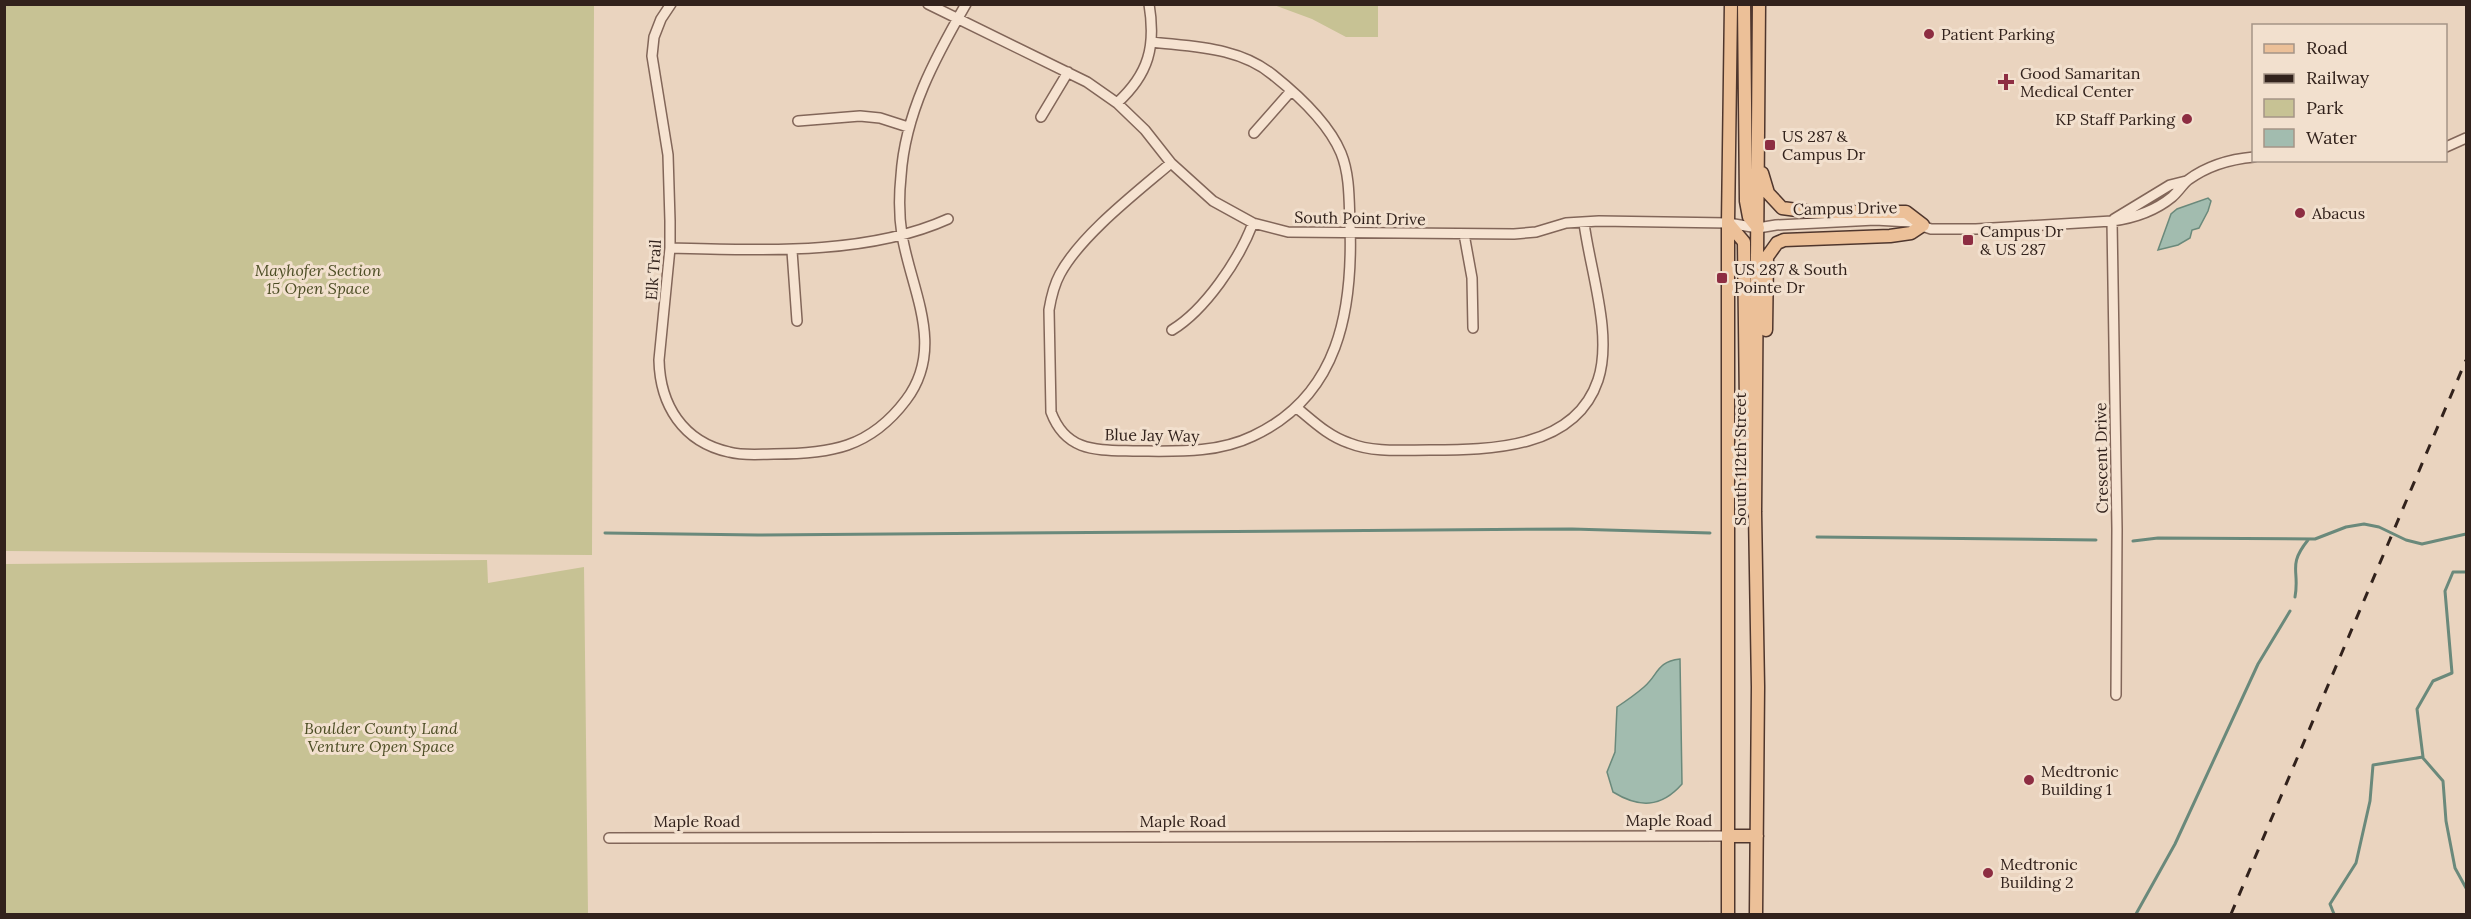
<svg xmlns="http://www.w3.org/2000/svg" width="2471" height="919" viewBox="0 0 2471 919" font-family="Lora,serif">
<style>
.green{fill:#c7c294}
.water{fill:#a2bcaf;stroke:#6a897b;stroke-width:1.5}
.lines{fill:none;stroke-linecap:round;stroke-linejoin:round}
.stream{stroke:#6a897b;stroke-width:3}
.minor-casing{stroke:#826659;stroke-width:12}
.major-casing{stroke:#4f362d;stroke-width:15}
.minor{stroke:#f6e3d1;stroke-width:9}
.major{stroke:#ecc098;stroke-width:12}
.rail{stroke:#32221c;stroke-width:3;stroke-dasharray:10 10;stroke-linecap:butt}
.poi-dot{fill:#8d2d42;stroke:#f2e0ce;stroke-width:2}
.labels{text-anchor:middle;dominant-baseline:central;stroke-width:6;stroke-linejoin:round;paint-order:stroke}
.poi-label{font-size:16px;fill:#32221c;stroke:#f2e0ce;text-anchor:start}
.street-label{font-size:16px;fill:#32221c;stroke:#f2e0ce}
.park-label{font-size:16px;font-style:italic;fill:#4c4d24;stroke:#f2e0ce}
</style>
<rect width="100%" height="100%" fill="#ead4bf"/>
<path class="green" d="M5,4L594,5L592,555L5,551Z
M1274,5H1378V37H1346L1312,19Z
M487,560L488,583L584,567L588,914H5V564Z"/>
<path class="water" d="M2208,198L2211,201L2208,211L2199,228L2192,230L2190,238L2178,245L2158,250L2171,214L2177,209Z
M1680,659L1682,784C1661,808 1639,808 1613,792L1607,772L1615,752L1617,707C1626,701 1636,694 1644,687C1659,674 1656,662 1680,659Z"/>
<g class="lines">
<path class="stream" d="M605,533L758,535L1572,529L1710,533
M1817,537L2096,540
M2133,541L2158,538L2315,539L2346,527L2364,524L2379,527L2406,540L2422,544L2466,534
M2295,597C2300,570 2287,566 2308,540
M2423,758L2443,781L2446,821L2455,868L2466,888
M2136,914L2175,844L2258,664L2290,611
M2334,914L2330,904L2356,863L2370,801L2373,765L2423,757L2417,709L2433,681L2452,673L2445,591L2453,572H2466"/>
<defs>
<path id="minor" d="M671,4L661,19L654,37L652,56L668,155L670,221V248L659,360C660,405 683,442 729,452C744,456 760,454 774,454C830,454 870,448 906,400C946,347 911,290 902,235C899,216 899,195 901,176C905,113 935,58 966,4
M928,4L1087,82L1117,103L1145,130L1171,163L1213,201L1253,223L1288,232L1514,234L1536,232L1566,223L1599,221L1728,223L1758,228L1776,225L1875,220L1910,222L1931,229H1976L2112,221C2134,218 2155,211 2172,197C2178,192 2182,185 2188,180C2207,166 2231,159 2254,157
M1152,42C1194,47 1239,47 1273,75C1298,95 1328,122 1341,153C1350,175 1349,201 1350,225C1353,310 1339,396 1253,436C1216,454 1174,451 1133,451C1096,450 1066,452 1051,412L1049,310C1051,298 1054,285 1060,274C1081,235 1137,192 1171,163
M1117,103C1149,74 1156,46 1149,4
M1041,117L1068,72
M798,121L860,116L880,118L908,127
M1254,133L1291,91
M2446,147L2466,138
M2114,219L2170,185L2186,181
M2112,221L2117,529L2116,695
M1464,234L1472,278L1473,328
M670,248C758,250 866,256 948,219
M792,251L797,321
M1172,330C1205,310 1239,260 1253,223
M1297,408C1313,421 1328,436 1349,443C1374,453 1403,450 1430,450C1490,450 1575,449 1598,380C1613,335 1590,270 1584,223
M609,838L1730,836"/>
<path id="major" d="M1744,4L1746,201L1749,217L1758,228
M1762,173L1768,193L1782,208L1812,212H1906L1923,225L1911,233L1890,236L1784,240L1777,243L1767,257L1766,330
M1728,223L1744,242L1747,487L1751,506
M1730,836H1757
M1728,914V223L1731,4
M1756,914L1758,687L1755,512L1759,4"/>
</defs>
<use href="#minor" class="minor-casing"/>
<use href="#major" class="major-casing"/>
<use href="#minor" class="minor"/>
<use href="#major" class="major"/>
<path class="rail" d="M2231,914L2466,360"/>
</g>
<g class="poi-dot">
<circle cx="1929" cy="34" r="6"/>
<path d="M2003 73h6v6h6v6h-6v6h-6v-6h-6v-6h6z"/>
<circle cx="2187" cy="119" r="6"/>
<rect x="1764" y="139" width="12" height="12" rx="3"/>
<circle cx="2300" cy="213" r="6"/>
<rect x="1962" y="234" width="12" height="12" rx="3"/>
<rect x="1716" y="272" width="12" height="12" rx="3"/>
<circle cx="2029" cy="780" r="6"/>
<circle cx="1988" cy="873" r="6"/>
</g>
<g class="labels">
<g class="poi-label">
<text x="1941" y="34">Patient Parking</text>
<text x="2020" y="73">Good Samaritan<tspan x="2020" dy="18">Medical Center</tspan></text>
<text x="2175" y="119" text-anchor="end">KP Staff Parking</text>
<text x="1782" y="136">US 287 &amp;<tspan x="1782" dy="18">Campus Dr</tspan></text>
<text x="2312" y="213">Abacus</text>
<text x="1980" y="231">Campus Dr<tspan x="1980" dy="18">&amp; US 287</tspan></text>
<text x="1734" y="269">US 287 &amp; South<tspan x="1734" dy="18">Pointe Dr</tspan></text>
<text x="2041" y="771">Medtronic<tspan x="2041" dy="18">Building 1</tspan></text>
<text x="2000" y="864">Medtronic<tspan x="2000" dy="18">Building 2</tspan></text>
</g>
<g class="street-label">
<text transform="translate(1845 208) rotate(-1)">Campus Drive</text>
<text transform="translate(1360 218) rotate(1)">South Point Drive</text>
<text transform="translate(653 270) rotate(-86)">Elk Trail</text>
<text transform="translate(1152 435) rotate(1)">Blue Jay Way</text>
<text transform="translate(2101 458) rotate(-91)">Crescent Drive</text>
<text transform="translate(1740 459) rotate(-90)">South 112th Street</text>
<text x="1669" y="820">Maple Road</text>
<text x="697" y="821">Maple Road</text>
<text x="1183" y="821">Maple Road</text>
</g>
<g class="park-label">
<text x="318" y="270">Mayhofer Section<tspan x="318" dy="18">15 Open Space</tspan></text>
<text x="381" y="728">Boulder County Land<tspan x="381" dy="18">Venture Open Space</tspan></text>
</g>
</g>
<rect width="2471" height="919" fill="none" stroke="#32221c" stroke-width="12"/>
<rect x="2252" y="24" width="195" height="138" fill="#f2e0ce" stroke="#a59487" stroke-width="1.5"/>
<rect x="2264" y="44" width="30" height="9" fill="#ecc098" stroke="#a59487" stroke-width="1.5"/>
<text x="2306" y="54" font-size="18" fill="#32221c">Road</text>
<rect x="2264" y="74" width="30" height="9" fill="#32221c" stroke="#a59487" stroke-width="1.5"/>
<text x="2306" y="84" font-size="18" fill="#32221c">Railway</text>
<rect x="2264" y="99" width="30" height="18" fill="#c7c294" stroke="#a59487" stroke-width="1.5"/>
<text x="2306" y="114" font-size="18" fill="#32221c">Park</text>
<rect x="2264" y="129" width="30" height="18" fill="#a2bcaf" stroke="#a59487" stroke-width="1.5"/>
<text x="2306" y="144" font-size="18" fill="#32221c">Water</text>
</svg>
